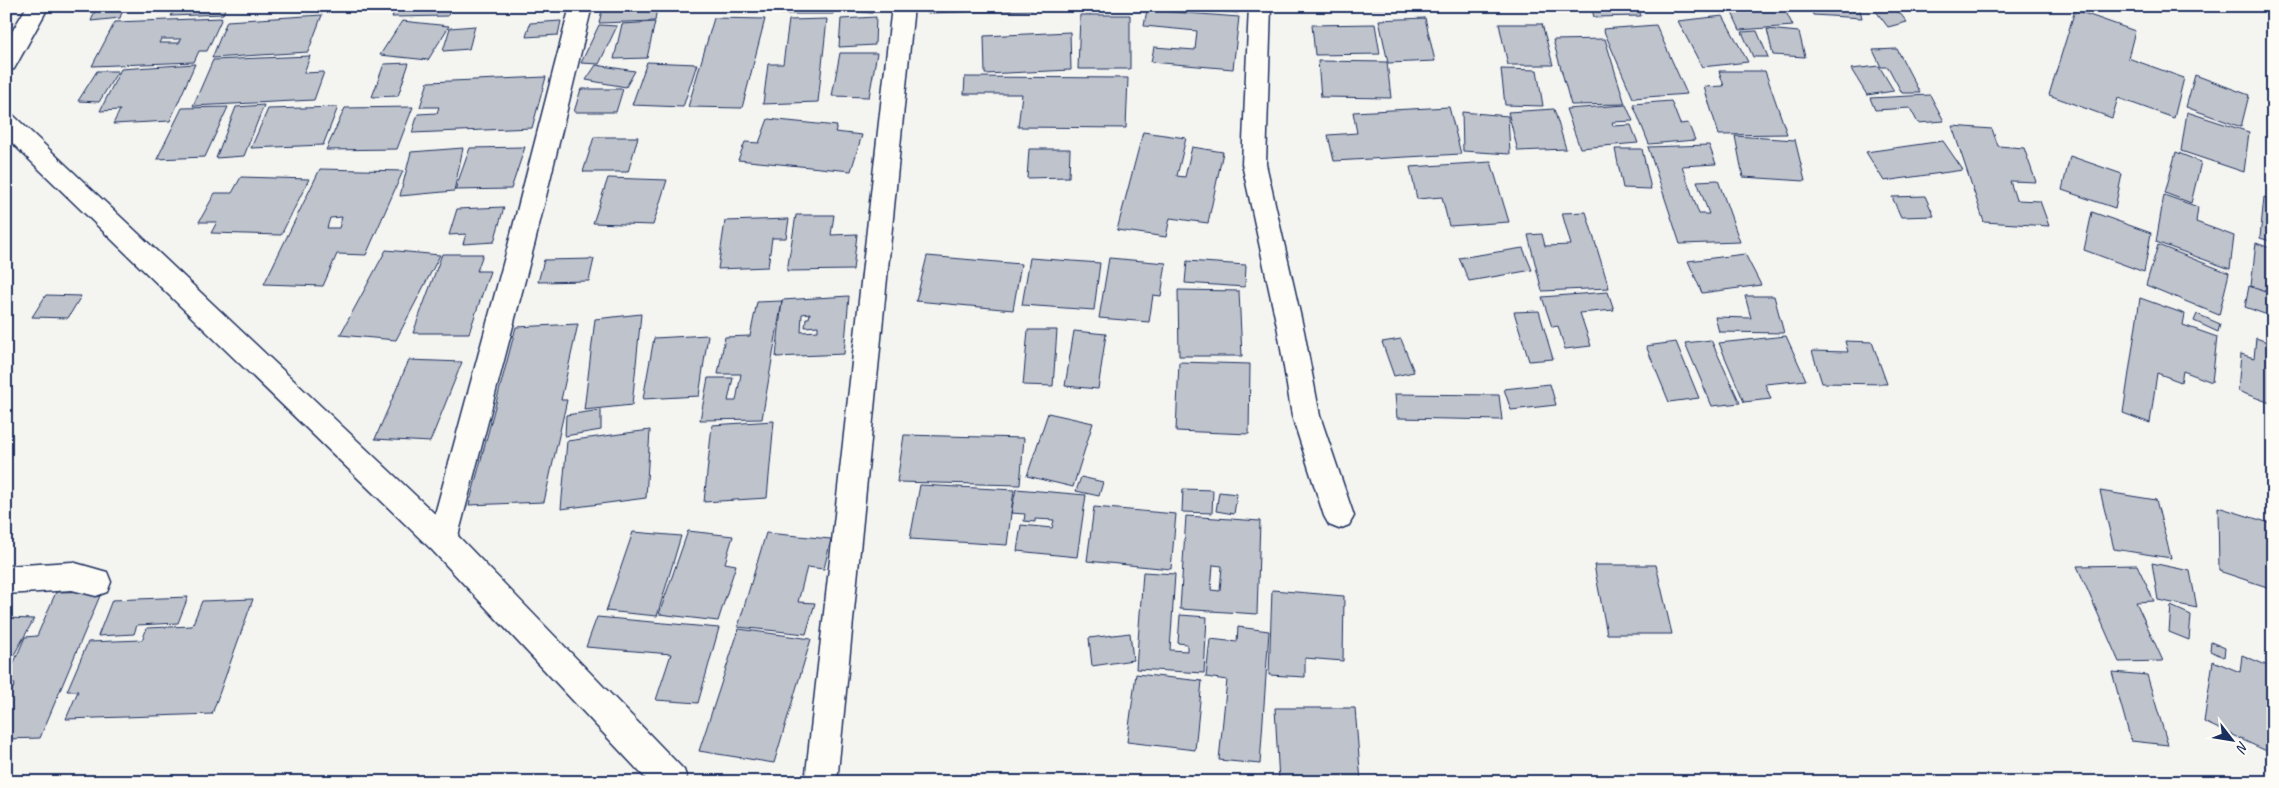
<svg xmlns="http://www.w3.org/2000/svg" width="2279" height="788" viewBox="0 0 2279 788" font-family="Caveat,sans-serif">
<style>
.building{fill:#bfc3cc;stroke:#1b2f5e;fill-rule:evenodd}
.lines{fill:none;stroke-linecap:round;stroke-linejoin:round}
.minor-casing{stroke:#1b2f5e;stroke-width:3}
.minor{fill:#fdfcf7;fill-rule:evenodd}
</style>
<rect width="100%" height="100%" fill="#f4f4f1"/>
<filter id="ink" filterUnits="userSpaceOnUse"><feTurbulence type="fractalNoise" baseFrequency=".02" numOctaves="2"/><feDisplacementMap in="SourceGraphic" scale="10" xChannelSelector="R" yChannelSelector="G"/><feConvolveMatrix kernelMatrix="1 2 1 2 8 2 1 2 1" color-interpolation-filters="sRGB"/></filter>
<g filter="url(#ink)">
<path class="building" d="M97,6H124L120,18L91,21Z
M176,6H226L223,14L171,16Z
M281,6H337L280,9Z
M396,6H451L448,16L392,17Z
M603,6H657L655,21L599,23Z
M781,6H834L833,14H780Z
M842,6H874L872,13L841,10Z
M928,6H1032V10L927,13Z
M1146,6H1239L1238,13Z
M1362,6H1416V7L1363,9Z
M1591,6H1638L1641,16L1594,17Z
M1729,6H1783L1793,26L1740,30Z
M1811,6H1859L1862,18L1813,15Z
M1872,6H1894L1907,22L1888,27Z
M1147,10L1239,17L1233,69L1151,62L1154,47L1195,50L1197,31L1144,26Z
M2075,10L2135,31L2128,58L2184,78L2174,118L2118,98L2112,118L2049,95Z
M322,15L308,52L212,58L227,21Z
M1080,15H1130V69H1078Z
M1723,16L1748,62L1702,67L1678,21Z
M876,17L875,45L839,47L841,19Z
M222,18L207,51H199L194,62L92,66L115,22ZM161,39H181L179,43H159Z
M714,18L765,19L742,108L688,107Z
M1425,18L1435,61L1388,63L1379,20Z
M827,19L818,102L763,104L768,64H783L789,20Z
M402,21L449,26L428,60L380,55Z
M561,21L558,35L526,37L530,23Z
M655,22L647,58L614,59L622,24Z
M1375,24L1380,54L1315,55L1312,25Z
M1499,24H1542L1553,65H1508Z
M599,25L617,26L599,64L581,63Z
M1656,25L1687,94L1633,98L1603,29Z
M475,26L469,49L443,51L450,28Z
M1767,29L1799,32L1805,57L1773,55Z
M1757,31L1768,57H1753L1742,32Z
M1070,32L1071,70L985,74L984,36Z
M1605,39L1625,104L1571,105L1553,40Z
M1897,49L1920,93H1902L1888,67H1881L1873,50Z
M840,53H877L869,97L832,96Z
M310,56L304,73L324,72L314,100L193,106L213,60Z
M1318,61L1387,62L1391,98L1321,97Z
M647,62L697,64L683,107L632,105Z
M409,63L398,96L372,97L384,64Z
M195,64L170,121L113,124L120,110L100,111L121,69Z
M596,65L635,71L626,87L586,80Z
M1879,66L1894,91L1867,95L1851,69Z
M1501,69L1537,70L1543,106L1505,105Z
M97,71H118L99,102L78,101Z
M1719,71H1765L1787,134L1719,135L1704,87L1724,86Z
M2195,75L2249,95L2241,127L2186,107Z
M546,77L532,128L412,133L418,114L437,113L439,107H420L428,82Z
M965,77L1128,78L1126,128L1018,127L1022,94H964Z
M581,89H623L616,112H574Z
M1930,95L1944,121L1918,123L1910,108L1875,110L1870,98Z
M1671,101L1680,124L1688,123L1695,140L1649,144L1633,104Z
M264,105L244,156L216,158L236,107Z
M1626,105L1633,121L1612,122L1613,126L1631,125L1638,143L1580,148L1566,109Z
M228,107L205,157L157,159L182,108Z
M338,107L323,145L251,148L268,109Z
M413,107L397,149L326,150L345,108Z
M1449,107L1461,154L1334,161L1328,135L1357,133L1353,112Z
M1554,109L1566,149L1518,151L1508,112Z
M1462,112L1508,116L1510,154L1463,151Z
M2187,112L2249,132L2244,172L2181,151Z
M768,119L837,126L835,132L862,135L851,171L738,160L745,142L759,143Z
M1952,126L1992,129L1998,146L2024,148L2036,182L2010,181L2016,200L2040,201L2049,226L1984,222Z
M1143,132L1186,138L1177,176L1185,177L1192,147L1223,152L1208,223L1170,218L1166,237L1117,230Z
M1735,136L1795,140L1805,181L1743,177Z
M594,137H638L628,172H583Z
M1943,141L1963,170L1884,181L1866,152Z
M1709,145L1716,164L1682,166L1699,214H1709L1697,181L1718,180L1740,242L1680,244L1648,147Z
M525,147L511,189L455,190L470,148Z
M463,148L454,191L400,196L411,152Z
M1029,149H1070L1069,177L1027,178Z
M1615,149H1642L1651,189L1623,188Z
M2176,152L2201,162L2191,203L2165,193Z
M2070,156L2122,174L2115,208L2062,190Z
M1491,162L1509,222L1449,226L1442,197L1417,199L1410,167Z
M320,169L403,171L366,255L337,254L323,286L264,284ZM342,217L339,228H327L330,218Z
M241,177L309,179L281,235L211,233L217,222H199L215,193H232Z
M608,178L667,180L653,225L593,223Z
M2164,195L2198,207L2196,222L2234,236L2230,269L2156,242Z
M1925,196L1934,216L1901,217L1892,197Z
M2264,197L2273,200V242L2260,238Z
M504,207L494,242L463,244L466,234L449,235L457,209Z
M1586,212L1609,288L1542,291L1528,235L1542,234L1545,246L1571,245L1562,213Z
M2092,212L2151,233L2144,272L2084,250Z
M796,215H834L831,235L857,234L853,270L787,271Z
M789,219L786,238H772L768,267L718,269L725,221Z
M2256,243L2273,249V293L2251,286Z
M2158,245L2229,273L2219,315L2146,285Z
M1523,248L1532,270L1469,281L1459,258Z
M386,250L440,255L396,340L340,335Z
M442,254H483L477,271H490L469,333H413Z
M1745,254L1761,285L1702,293L1688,261Z
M927,256L1021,264L1013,310L916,301Z
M1030,258L1100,263L1094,310L1022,305Z
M1109,258L1166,263L1161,296L1153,295L1149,322L1099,318Z
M594,259L589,281L538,282L544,260Z
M1187,261L1246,265L1245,287L1185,283Z
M2249,286L2273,295V317L2245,307Z
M1178,290L1239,291L1242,356H1179Z
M1608,292L1614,310L1580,313L1591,346L1565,349L1558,326L1552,327L1542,297Z
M46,295L81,296L68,318L32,317Z
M849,296L844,354L776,357L782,300ZM810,313L809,318H806L805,327L818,326V331L801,332L802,314Z
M1745,296H1774L1784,333L1719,332L1715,317L1751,318Z
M2140,298L2185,314L2183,325L2217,337L2212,382L2183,371L2181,382L2157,373L2150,423L2123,413Z
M782,301L762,419L700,420L708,378H733L728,401H736L741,374H718L725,337L750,336L757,302Z
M1539,311L1553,359L1529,361L1514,312Z
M641,314L632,405L584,410L595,319Z
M2197,314L2220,324L2218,332L2194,321Z
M578,324L561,400H567L544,502L469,505L516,327Z
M1028,330H1057L1053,386L1023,385Z
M1074,331L1106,334L1098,389L1065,386Z
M708,335L699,396L643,399L654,338Z
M1786,336L1806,380L1765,384L1771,399L1744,402L1719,343Z
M2256,338L2273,344V404L2238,391L2241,354L2254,358Z
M1401,339L1414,372L1394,376L1382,342Z
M1711,340L1740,403L1712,406L1685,343Z
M1845,341L1872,342L1887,384L1822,383L1812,351L1848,352Z
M1676,342L1699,398L1669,402L1646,346Z
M409,360L462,362L430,442L375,439Z
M1179,362L1250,364L1249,434L1176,431Z
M1550,384L1556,405L1511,410L1504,389Z
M1395,394L1499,395L1502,420L1397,418Z
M601,410V430L565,436L566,415Z
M1048,413L1093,423L1073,487L1027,476Z
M774,421L767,498L704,502L712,425Z
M650,430L646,498L561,509L567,441Z
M904,435L1024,438L1020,485L897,482Z
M1081,477L1103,482L1099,496L1076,491Z
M920,485L1014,490L1007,545L910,539Z
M1016,489L1086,495L1077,557L1017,551L1021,525L1052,528L1054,520L1035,519V522L1024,521L1025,514L1011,513Z
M1183,489L1213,490L1212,513L1182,512Z
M2100,491L2156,500L2171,558L2114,549Z
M1219,492L1237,494L1234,514L1216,511Z
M1094,507L1176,514L1171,569L1087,561Z
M2218,507L2273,524V589L2219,571Z
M1186,516L1260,521L1257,614L1180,609ZM1213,565L1222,566L1220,591L1211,590Z
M688,531L733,536L725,563L736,565L718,621L659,614Z
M633,532L681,536L657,616L606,611Z
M766,533L831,539L824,569L807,567L798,602L815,603L806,634L738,627Z
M2152,563L2190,571L2197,608L2158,600Z
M1594,565H1656L1672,634H1607Z
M2137,565L2154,601L2136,602L2163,661L2119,662L2077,566Z
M1143,572L1175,574L1170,650L1187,651V644L1178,643L1180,615L1207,617L1204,673L1136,669Z
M1272,590L1344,596L1343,661L1305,658V677L1269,675Z
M102,591L40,738L6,739V703L15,684H6V681L25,637L37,636L56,592Z
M188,597L178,623L137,625L134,634L98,636L112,600Z
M253,599L212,714L66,719L78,691H67L88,642L142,640L147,628L192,626L202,601Z
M2171,606L2191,615L2189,640L2169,632Z
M597,617L719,628L698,703L656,700L671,654L586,647Z
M6,618L34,619L6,669Z
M1238,627L1269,631L1260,764L1219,760L1227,680L1206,677L1210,639L1237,642Z
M739,629L811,639L774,763L699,751Z
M1130,633L1133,660L1092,666L1089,638Z
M2211,642L2225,648L2224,657L2210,651Z
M2242,655L2273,668V754L2204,722L2213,661L2240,672Z
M2112,672L2147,675L2168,745L2131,741Z
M1136,674L1202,681L1195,750L1127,742Z
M1275,708H1355L1361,782H1279Z"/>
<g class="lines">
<defs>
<path id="minor" d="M27,6H49L14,69L6,71V42Z
M570,6H592L535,242L458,536L684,770L688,782H649L432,550L6,137V113L14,116L435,514L509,242Z
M892,6H914L837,782H805Z
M1249,6H1271L1266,164L1304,331L1320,416L1354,516L1349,525L1339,529L1329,525L1324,516L1292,416L1278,331L1242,164Z
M72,562L107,572L111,582L107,592L96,596L72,590L6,594V566Z"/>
</defs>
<use href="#minor" class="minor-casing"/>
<use href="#minor" class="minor"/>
</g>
</g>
<rect width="2279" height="788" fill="none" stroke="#fdfcf7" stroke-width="25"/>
<rect x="12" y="12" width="2254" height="763" fill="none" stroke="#1b2f5e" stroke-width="2" filter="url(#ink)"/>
<g transform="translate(2232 740) rotate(121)" stroke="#fdfcf7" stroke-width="4" paint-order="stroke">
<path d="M0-4L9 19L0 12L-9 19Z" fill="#1b2f5e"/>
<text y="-8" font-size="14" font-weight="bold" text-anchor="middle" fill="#1b2f5e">N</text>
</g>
</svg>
